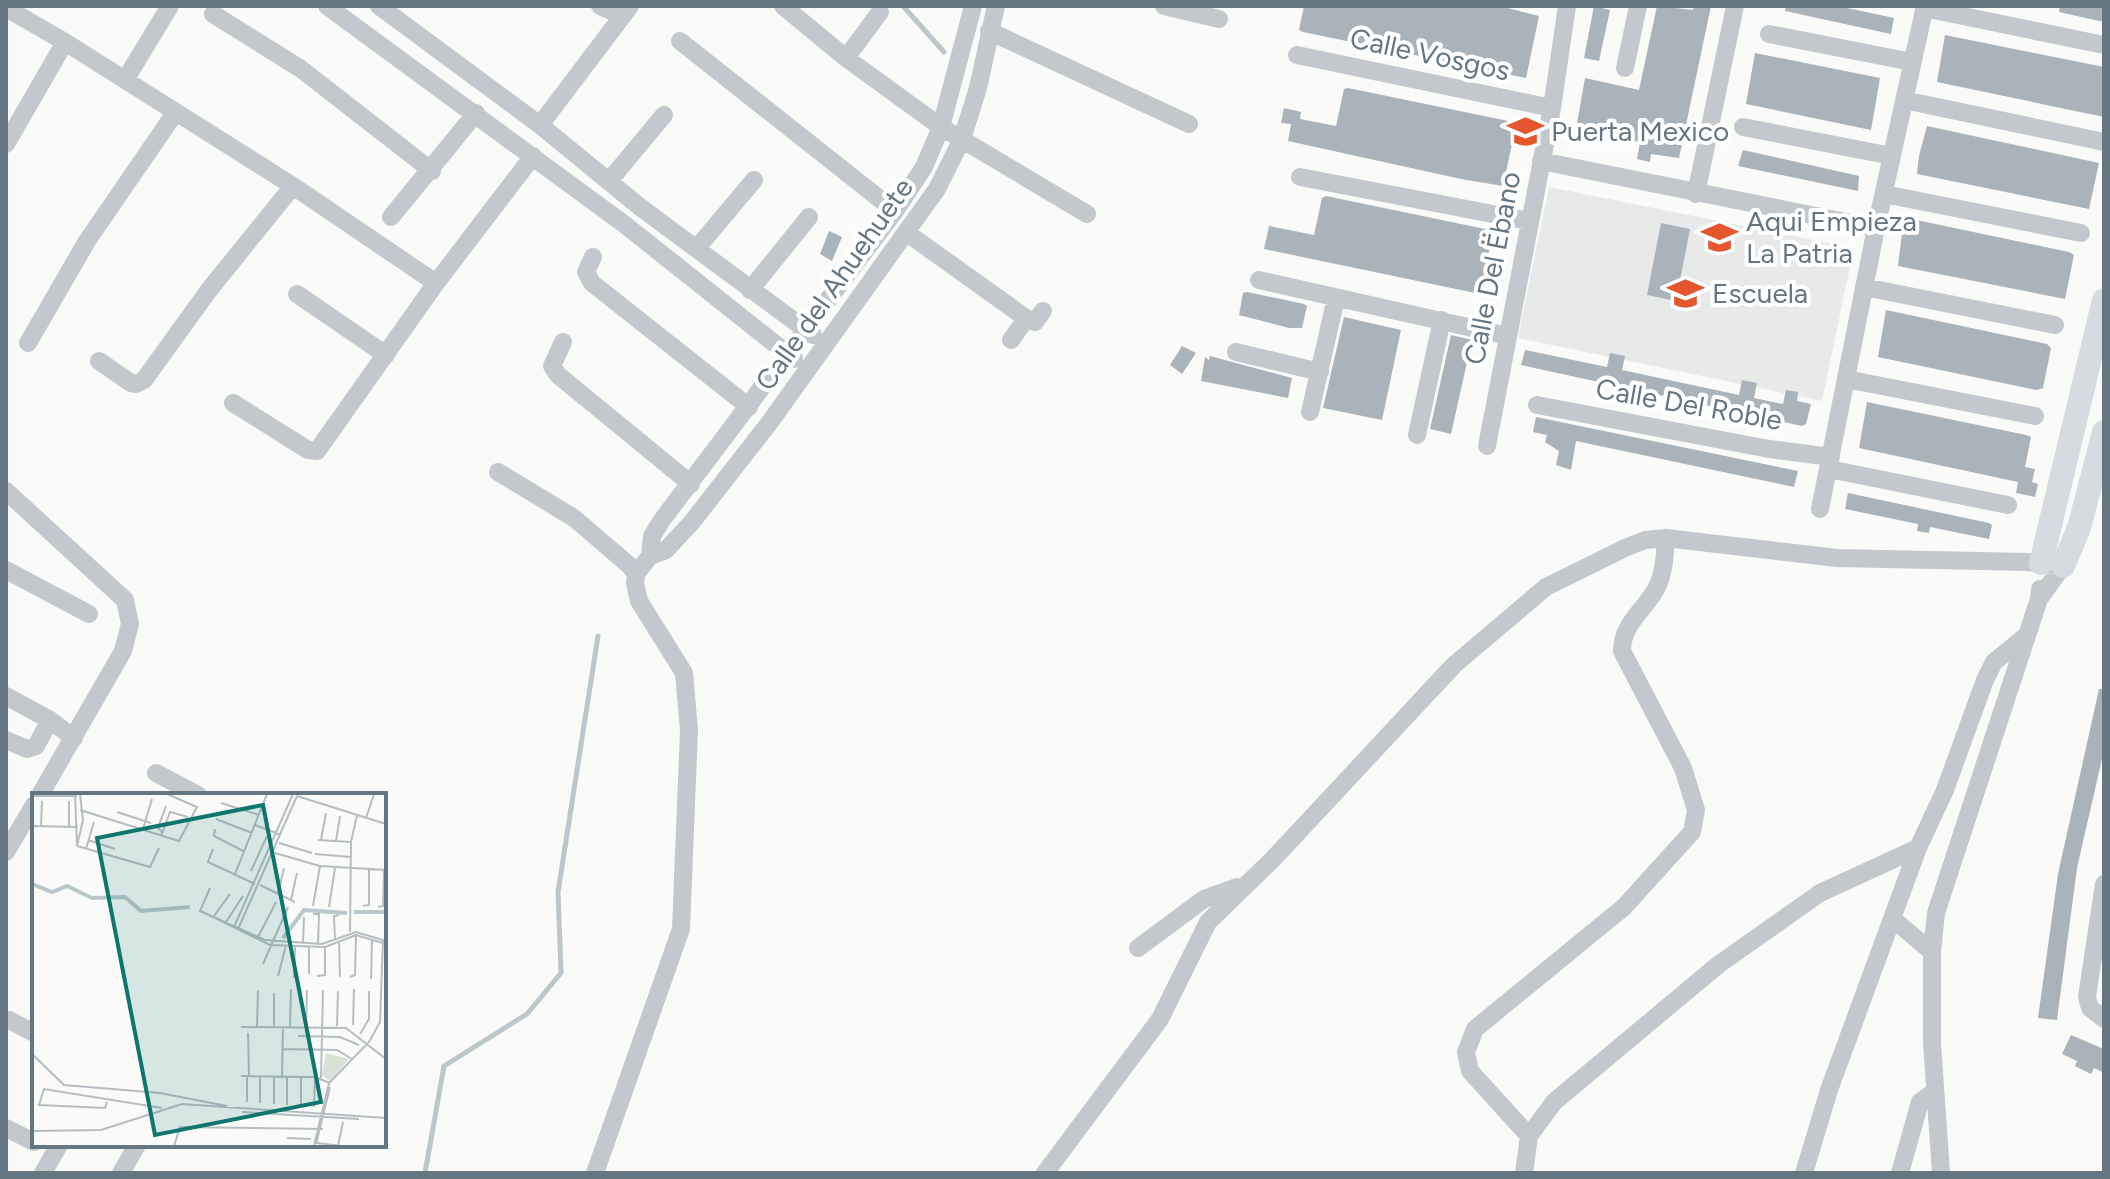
<svg xmlns="http://www.w3.org/2000/svg" width="2110" height="1179" viewBox="0 0 2110 1179" font-family="Figtree,sans-serif">
<style>
.built{fill:#e8e9e9}
.lines{fill:none;stroke-linecap:round;stroke-linejoin:round}
.stream{stroke:#bbc7cb;stroke-width:5}
.building{fill:#aab3b9}
.minor{stroke:#c3c8cc;stroke-width:18}
.major{stroke:#d6dbdf;stroke-width:24}
.labels{text-anchor:middle;dominant-baseline:central;stroke-width:8;stroke-linejoin:round;paint-order:stroke}
.street-label{font-size:28px;fill:#657683;stroke:#fff}
.poi-label{font-size:28px;fill:#657683;stroke:#fff;text-anchor:start}
.inset-river{fill:none;stroke:#bbc7cb;stroke-width:4}
.inset-road{fill:none;stroke:#b5bdc2;stroke-width:2}
.view{fill:#0f766e;fill-opacity:0.15;stroke:#0f766e;stroke-width:4}
.inset-edge{fill:none;stroke:#657683;stroke-width:4}
</style>
<rect width="100%" height="100%" fill="#fafaf8"/>
<path class="built" d="M1549,187L1854,248L1822,401L1518,338Z"/>
<g class="lines">
<path class="stream" d="M903,6L944,52
M425,1173L444,1066L527,1014L561,973L558,892L598,636"/>
</g>
<path class="building" d="M1304,6L1315,8V6H1500L1539,16L1526,78L1303,32L1299,30Z
M1594,6L1610,10L1599,61L1584,58Z
M1657,6L1693,10L1694,6H1711L1679,158L1651,154L1650,162L1637,159L1640,142L1576,129L1585,78L1639,90Z
M1786,6H1838L1894,18L1891,34L1785,11Z
M2060,6H2104V22L2059,12Z
M1945,35L2104,67V117L1937,82Z
M1755,53L1880,78L1871,130L1746,104Z
M1348,88L1513,122L1516,125L1503,186L1461,179L1288,141L1291,124L1281,123L1284,108L1301,112L1300,119L1336,126L1344,89Z
M1927,126L2099,163L2089,209L1917,174L1919,156Z
M1743,150L1859,176L1858,191L1738,166Z
M1326,196L1490,230L1493,232L1480,294L1264,249L1269,226L1314,235L1322,198Z
M1907,218L2069,252L2074,255L2065,299L1898,266L1902,233Z
M1661,223L1690,229L1676,301L1647,295Z
M829,231L842,237L832,261L820,254Z
M1247,292L1304,304L1307,306L1302,328H1289L1239,315L1243,293Z
M1886,310L2047,344L2051,348L2043,388L2037,390L1878,357Z
M1344,317L1401,330L1382,420L1323,408Z
M1451,335L1472,340L1451,434L1430,429Z
M1182,346L1196,353L1182,374L1170,365Z
M1525,350L1607,367L1610,353L1625,356L1622,370L1739,395L1742,380L1757,383L1754,398L1783,404L1786,390L1798,392L1797,401L1811,404L1806,424L1802,426L1521,365Z
M1210,356L1292,378L1288,398L1201,381L1205,357L1209,360Z
M1867,402L2026,435L2031,437L2025,467L2035,469L2032,482L2038,484L2035,497L2016,493L2018,482L1859,448Z
M1536,417L1798,471L1794,487L1576,441L1571,470L1556,465L1559,451L1545,442L1547,435L1533,432Z
M1848,493L1989,523L1992,525L1989,539L1930,527L1929,533L1917,531L1918,524L1845,509Z
M2099,689H2104V750L2077,868L2057,1020L2038,1018L2058,874Z
M2071,1035L2104,1049V1073L2094,1068L2091,1074L2075,1066L2077,1061L2062,1054Z"/>
<g class="lines">
<path class="minor" d="M327,6L624,224L794,359
M379,6L540,125L640,207L813,335
M600,6L623,16
M783,6L846,58L941,127L1087,214
M1164,6L1219,19
M6,8L65,42L293,186L436,283
M1924,8L2104,45
M213,14L301,69L432,171
M989,31L1189,124
M1769,34L1912,62
M680,41L895,211
M1297,55L1552,108
M846,58L880,12
M1625,68L1638,6
M125,80L170,6
M1904,100L2104,142
M540,125L630,6
M1743,127L1892,156
M6,144L65,42
M1541,161L1876,228
M1300,177L1529,221
M609,181L664,115
M1696,194L1735,6
M1884,194L2081,233
M391,217L476,113
M907,233L1030,321L1035,322L1043,311
M697,248L754,180
M593,257L586,272L592,283L749,407
M1259,280L1508,336
M1864,287L2055,325
M750,290L809,217
M297,294L386,355
M1011,340L1026,319
M563,342L552,366L558,375L691,484
M28,343L87,241L175,113
M1236,352L1320,372
M99,361L131,383L136,384L144,380L209,290L293,186
M1846,379L2035,416
M233,403L308,450L317,451L436,283L533,156
M1537,405L1769,449L1831,457
M1310,412L1336,298
M1417,435L1442,320
M1487,446L1552,108L1567,6
M1829,469L2008,505
M498,472L574,518L630,566L636,574L635,583L639,601L684,673L689,730L681,929L595,1173
M6,491L125,600L130,624L123,651L40,795
M1820,509L1876,228L1925,6
M650,556L666,550L692,522L770,422L937,189L962,139L978,88L996,6
M6,570L89,614
M636,574L650,556L652,536L662,520L895,211L924,167L941,127L973,6
M6,696L50,720L74,738
M6,740L27,749L36,746L50,720
M156,773L198,795
M6,852L34,805
M2104,884L2087,997L2090,1008L2104,1019
M1893,919L1932,952
M1138,948L1204,899L1237,887
M9,1020L34,1033
M6,1128L34,1142
M1529,1136L1470,1071L1466,1052L1475,1029L1624,907L1692,832L1696,810L1683,768L1622,651C1622,624 1643,612 1656,589C1664,574 1665,556 1666,538
M43,1173L59,1145
M121,1173L137,1145
M1045,1173L1160,1019L1208,922L1272,860L1454,665L1546,587L1625,548L1645,540L1666,538L1837,558L2028,562L2063,566L2039,599
M1524,1173L1529,1136L1554,1102L1718,965L1820,893L1918,848
M1804,1173L1829,1090L1918,848L1945,790L1985,680L1994,662L2026,636
M1900,1173L1920,1102L1935,1091
M1941,1173L1932,1043V952L1936,913L2039,599L2040,589"/>
<path class="major" d="M2041,563L2104,300
M2063,566L2079,528L2104,432"/>
</g>
<defs>
<symbol id="school-bare" viewBox="-9 -9 18 18"><path d="M0-5L7-2L0 1L-7-2ZM-4 1L0 2.5L4 1V4Q0 6-4 4Z" fill="#e4572e" stroke="#fff" stroke-width="2.5" paint-order="stroke"/></symbol>
</defs>
<g fill-rule="evenodd">
<use href="#school-bare" x="1500" y="106" width="51" height="51"/>
<use href="#school-bare" x="1694" y="212" width="51" height="51"/>
<use href="#school-bare" x="1660" y="268" width="51" height="51"/>
</g>
<g class="labels">
<g class="street-label">
<text transform="translate(1430 54) rotate(12)">Calle Vosgos</text>
<text transform="translate(1492 268) rotate(-79)">Calle Del Ëbano</text>
<text transform="translate(834 284) rotate(-55)">Calle del Ahuehuete</text>
<text transform="translate(1689 404) rotate(10)">Calle Del Roble</text>
</g>
<g class="poi-label">
<text x="1551" y="131">Puerta Mexico</text>
<text x="1746" y="221">Aqui Empieza<tspan x="1746" dy="32">La Patria</tspan></text>
<text x="1712" y="293">Escuela</text>
</g>
</g>
<g transform="translate(32 793)">
<rect width="354" height="354" fill="#fafaf8"/>
<path d="M294,260L317,266L298,288L290,282Z" fill="#dadfd7"/>
<path class="inset-river" d="M0,91L20,99L35,93L60,105L93,104L109,118L158,114M322,119H354M251,145L272,117L315,120"/>
<path class="inset-road" d="M43,1L45,53M0,3H45M265,3L354,31M189,10L227,22M48,17L147,48L165,14L135,1M85,19L119,30M334,25L342,1M184,26L220,40M223,32L247,41M0,33L46,34M9,33L10,8M37,34V8M111,36L120,6M183,36L182,43L213,59M130,39L126,35L134,13M129,43L138,19L156,24M56,47L83,56M286,47L319,49M289,47L294,20M304,48L308,23M247,50L280,60M45,53L118,74L127,55M45,53L51,27L48,1M54,56L62,29M181,56L176,69L223,91M243,60L288,73L354,77M283,61L319,64M219,78L235,43M203,81L235,1M228,92L263,109M178,95L168,118L233,147L290,151L324,139L354,148M246,100L252,75M259,107L265,80M281,113L288,73M331,113L337,112V76M297,114L303,75M346,114L351,113L352,77M171,119L238,152L293,154L324,142L354,151M281,121H287L286,151M182,123L198,101M194,129L211,103M202,134L261,1M206,136L265,3M318,139L319,49L325,22M226,144L244,109M303,147L302,123L307,122M307,148L308,184M271,150L272,124M231,171L256,114M277,181V154M246,183L254,152M285,183L293,182V154M318,184L323,182L324,143M262,185L263,153M339,186L340,147M242,200V234M321,232L322,196M274,233L275,197M305,233L306,198M209,234L314,235L354,266M225,234L226,197M258,234L259,196M216,240L217,283M328,241L337,226V198M266,243L308,244L327,252M250,256L305,257L320,266M0,261L32,292L128,300L195,313M209,283L283,284L298,290M228,283V310M250,283L251,234M289,285L291,197M75,309L73,315L7,312L12,296L130,315M215,309V283M242,311V283M255,312V283M269,313V283M282,314L283,284M208,315L354,325M210,319L327,326M0,338L69,337L150,311L208,315M255,345L279,346M285,350L310,353M284,351L298,294M142,353L148,334L291,336M282,353L297,290L337,249L348,229L351,147M306,353L311,329"/>
<path class="view" d="M231,12L289,309L123,342L65,45Z"/>
<rect width="354" height="354" class="inset-edge"/>
</g>
<rect width="2110" height="1179" fill="none" stroke="#657683" stroke-width="16"/>
</svg>
